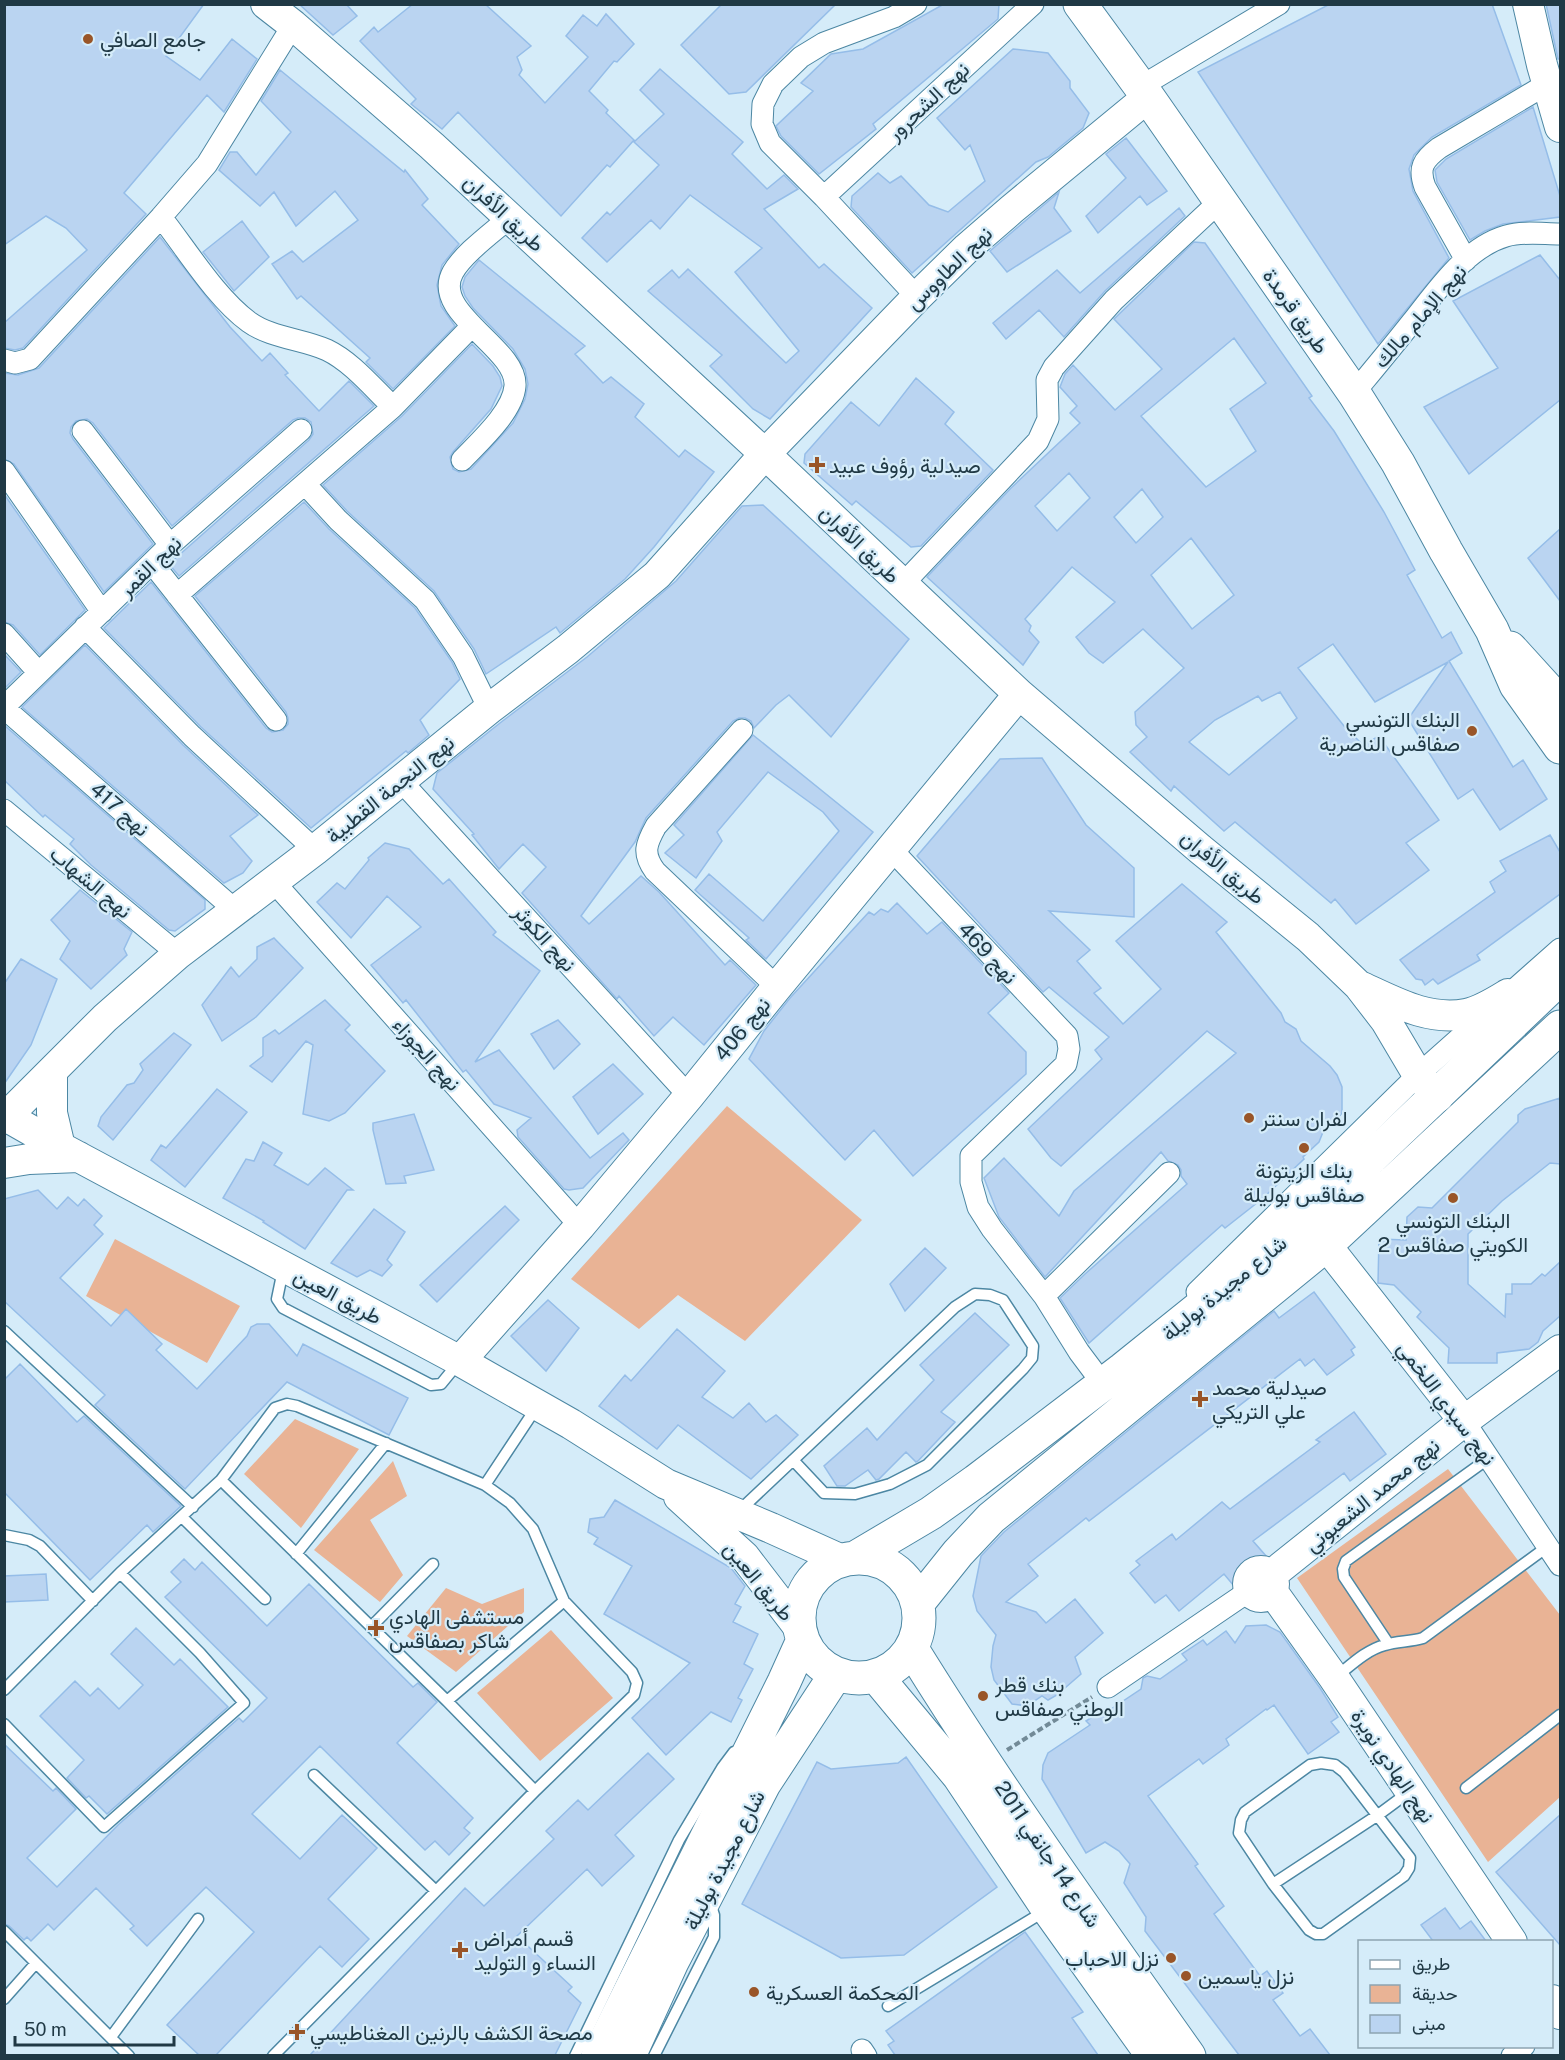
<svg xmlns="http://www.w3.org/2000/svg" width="1565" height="2060" viewBox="0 0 1565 2060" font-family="'Public Sans',Vazirmatn,sans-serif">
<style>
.green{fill:#e9b395}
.building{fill:#bad4f1;stroke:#95bde8;stroke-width:1.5;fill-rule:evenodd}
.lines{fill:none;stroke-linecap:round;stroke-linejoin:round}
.lane-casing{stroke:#4c87a3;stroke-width:13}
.street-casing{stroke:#4c87a3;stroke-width:23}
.secondary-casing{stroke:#4c87a3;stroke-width:32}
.primary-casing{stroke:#4c87a3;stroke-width:35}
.path{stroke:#728a97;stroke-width:4;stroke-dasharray:6 3;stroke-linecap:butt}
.lane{stroke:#fff;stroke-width:10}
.street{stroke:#fff;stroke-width:21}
.secondary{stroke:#fff;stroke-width:30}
.primary{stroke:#fff;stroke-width:33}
.poi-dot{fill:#995528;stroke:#d5ecf9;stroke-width:2}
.labels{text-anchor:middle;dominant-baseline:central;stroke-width:4.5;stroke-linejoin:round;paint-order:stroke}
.poi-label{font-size:21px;fill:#203945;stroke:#d5ecf9;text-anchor:start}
.street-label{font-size:21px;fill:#203945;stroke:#d5ecf9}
</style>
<rect width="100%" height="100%" fill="#d5ecf9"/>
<path class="green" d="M727,1106L862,1220L745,1341L678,1295L639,1329L571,1279Z
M115,1239L240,1306L207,1363L86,1296Z
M295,1419L359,1449L301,1528L244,1474Z
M393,1461L407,1496L370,1520L403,1575L380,1602L314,1550Z
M1448,1469L1560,1615V1797L1488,1862L1297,1578Z
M446,1588L482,1604L524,1588V1612L456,1672L407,1636Z
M551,1630L613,1698L540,1761L477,1693Z"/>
<path class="building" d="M4,4H204L166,56L200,80L232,39L257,59L224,112L207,95L124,193L146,214L23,348L15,350L4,348V323L87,250L66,228L46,216L4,245Z
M299,4H346L357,16L333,35Z
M413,4H485L531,46L517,57L522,70L519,75L545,103L588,57L566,36L583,15L597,26L606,14L634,44L617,62L614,61L589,91L608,110L606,113L634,140L610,167L607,165L561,216L458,112L442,129L411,104L416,99L360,41L374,27L378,32Z
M722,4H836L746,92L729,94L681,45Z
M944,4H999L998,19L873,124L876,129L819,174L781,136L776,126L813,91L801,83L831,54L863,49Z
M1330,4H1492L1521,85L1432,137L1414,155L1409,169L1413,191L1449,258L1378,344L1198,72Z
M1546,4H1560V59H1558Z
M1013,49L1048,53L1070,81V88L1089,113L1083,128L1048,157L1036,162L912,273L851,207L852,196L878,173L890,183L901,176L929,205L948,212L985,181L970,145L965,150L937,118Z
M660,69L743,142L732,154L767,189L784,175L798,189L764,209L819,268L824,264L872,308L770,419L753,409L710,366L722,355L648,291L672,270L679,278L688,269L786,363L799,351L735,272L762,248L690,195L660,229L651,220L607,262L582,238L607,212L610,215L659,165L634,142L664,114L640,90Z
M280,70L404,172L405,170L428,199L422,205L459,244L442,265L437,285L441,306L455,326L393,389L366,362L370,358L301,296L297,299L272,264L292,251L303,262L358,220L335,191L296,226L274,192L260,206L219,170L230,152H237L256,175L291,132L261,101Z
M1533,107L1560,196V217L1503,224L1485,231L1470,240L1437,182L1435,170L1446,159Z
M1126,138L1167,191L1147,205L1140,196L1098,233L1086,216L1126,178L1106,154Z
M1059,192L1054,208L1071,231L1007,272L990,251Z
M1179,208L1185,216L1105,291L1064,337L1039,310L1006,339L993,323L1057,270L1080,293Z
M242,221L269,257L234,291L203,252Z
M160,237L230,327L262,361L270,353L288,373L285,375L319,411L349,381L374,406L179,576L169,564L309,440L313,434L311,422L305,418H298L293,420L172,526L93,423L87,419L76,421L71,427L70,433L73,439L153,544L104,592L14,464L4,459V373L18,375L39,368Z
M1194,242L1205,243L1312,396L1309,398L1334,431L1384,512L1415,570L1407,575L1442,638L1451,632L1462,653L1449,661L1513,767L1523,760L1547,799L1500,830L1473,789L1458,799L1408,719L1448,662L1375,702L1333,644L1298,668L1344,726L1363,745L1379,736L1439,820L1406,843L1429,870L1356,924L1335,899L1331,903L1235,822L1224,831L1174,786L1171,791L1130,752L1147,737L1136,725L1135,712L1184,668L1143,629L1103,663L1089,653L1076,637L1115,602L1072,567L1025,619L1031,626L1029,631L1039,642L1023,665L927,577L1011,488L1080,423L1070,413L1077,406L1060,387L1065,374L1073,365L1115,410L1162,369L1114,319ZM1234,338L1266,383L1230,409L1256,451L1206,487L1141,416ZM1069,473L1090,498L1057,531L1035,506ZM1142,489L1163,517L1136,543L1114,517ZM1191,538L1234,595L1192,629L1151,575ZM1280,692L1297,718L1229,775L1189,742L1215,720L1258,696L1262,701Z
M1540,255L1560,280V400L1469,474L1424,407L1498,368L1453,301Z
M479,260L585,346L575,354L603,383L611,377L644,404L635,417L679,457L685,450L714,472L654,547L625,579L560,633L556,627L486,674L474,649L434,591L347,511L323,485L402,416L472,344L493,366L500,377L502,386L491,409L453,452L450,457L453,469L459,472L471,469L513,423L525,399L528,384L525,369L513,349L473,308L465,296L462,287L465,277Z
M916,378L954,412L945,424L993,470L921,546L911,547L856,501L852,505L804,463L805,454L851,402L879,426Z
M4,494L85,610L40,655L13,625L4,622Z
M304,502L329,529L415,608L452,662L460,679L420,720L429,735L408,753L406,751L311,828L201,727L104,628L151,582L266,728L272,732L283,730L288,724V718L286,712L195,596Z
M763,505L909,639L831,737L789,695L776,705L754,728L751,721L745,718H739L733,721L646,818L635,842L581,916L589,924L641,876L659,892L725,965L730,960L756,985L704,1045L673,1017L654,1036L619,996L617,999L522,893L546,867L523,844L499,869L472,835L474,834L433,789L437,773L500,723L587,657L676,581L742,506Z
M1560,529V601L1528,558Z
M85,645L183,745L258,815L230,836L252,861L243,873L224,883L22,707Z
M4,654L21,672L4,689Z
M4,725L205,900V909L175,931L169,930L91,865L70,844L74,839L45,815L43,817L4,780Z
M753,735L873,832L766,959L746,940L749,938L695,890L709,874L763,921L839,831L823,812L768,772L717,832L722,841L696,878L665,853L684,835L674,825Z
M1042,758L1086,825L1134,868V917L1049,911L1090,950L1077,961L1101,988L1094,993L1123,1024L1161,989L1116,941L1182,884L1227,922L1216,932L1281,1013L1285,1022L1296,1029L1301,1041L1330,1066L1337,1075L1342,1087V1113L1334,1123L1323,1132L1319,1142L1303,1157L1304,1159L1262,1199L1225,1228L1222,1225L1089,1343L1060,1298L1085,1274L1187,1184L1181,1176V1170L1178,1165L1168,1161L1161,1152L1045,1277L999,1217L984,1178L1004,1158L1059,1216L1074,1191L1236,1053L1207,1031L1061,1166L1051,1158L1028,1129L1102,1059L1095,1050L1109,1037L1049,987L1043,992L917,856L1000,759Z
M1550,835L1560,852V894L1477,955L1480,960L1438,984L1433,979L1425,985L1422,980L1416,979L1400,960L1495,892L1490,882L1506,871L1500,861Z
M385,843L409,849L443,884L449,879L496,932L493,935L540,971L475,1062L499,1050L590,1158L623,1133L629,1140L583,1188L569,1190L564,1189L518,1137L517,1130L531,1118L494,1104L466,1070L463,1072L406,1000L403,1003L371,965L421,927L387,896L351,938L317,902L337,883L345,889L369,860L368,858Z
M80,890L132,932L124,949L127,955L91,989L60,959L70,941L51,920Z
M897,903L927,934L942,922L1009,993L988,1013L1026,1052V1074L913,1176L874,1130L845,1160L749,1059L764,1031L790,998L869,912L874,915L881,909L888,912Z
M274,938L303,968L256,1017L222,1041L202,1005L231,967L239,977L257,959V947Z
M21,959L57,979L31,1045L4,1084V984Z
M325,1000L350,1025L345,1030L385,1071L345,1113L329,1121L303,1114L313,1045L306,1041L272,1082L250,1066L263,1056V1038L275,1030L279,1034Z
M558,1020L580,1044L554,1069L531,1034Z
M174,1033L191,1045L113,1140L98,1126L101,1117L127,1085L134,1083L143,1070L140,1064Z
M613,1064L643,1094L598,1134L573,1097Z
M217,1089L247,1112L185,1187L151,1160L161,1145L166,1148Z
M1560,1098V1164L1550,1163L1502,1201L1468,1234V1284L1505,1317L1506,1294H1512V1284H1531L1542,1274L1545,1276L1560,1262V1316L1543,1331L1538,1342L1529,1349L1497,1353V1363H1448L1449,1348L1417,1317L1421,1312L1394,1285L1378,1283L1379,1239L1406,1240L1407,1217L1418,1207L1432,1208L1518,1122V1115L1525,1109Z
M414,1114L434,1170L404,1176L406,1183L386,1184L373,1130V1123Z
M263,1142L282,1153L274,1165L308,1185L325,1168L353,1190H347L305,1249L263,1222L264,1221L223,1198L246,1159L254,1161Z
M38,1190L57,1209L68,1197L78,1206L84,1199L102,1216L94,1225L103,1234L60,1278L111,1326L126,1309L162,1344L156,1350L197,1389L247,1336L251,1327L257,1324H269L297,1356L303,1344L408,1398L389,1435L287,1382L185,1489L95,1405L105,1395L4,1301V1199Z
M505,1206L519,1220L437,1302L420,1285Z
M374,1209L405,1232L387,1260L392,1265L382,1276L370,1270L357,1277L331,1263Z
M925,1248L946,1268L905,1311L890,1284Z
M1314,1292L1355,1347L1351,1350L1354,1355L1327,1375L1314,1359L1305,1366L1300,1359L1089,1521L1086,1518L1028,1564L1038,1576L1006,1602L1036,1612L1046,1623L1075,1599L1103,1633L1075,1657L1081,1674L1057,1695L1048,1700L1042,1696L1027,1706L1012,1704L994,1680L991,1667L993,1646L996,1635L977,1611L973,1596L981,1556L1004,1532L1274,1311L1279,1318Z
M548,1300L579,1328L546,1371L511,1336Z
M975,1313L1009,1345L941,1412L955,1422L918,1461L916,1462L906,1452L879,1479L876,1480L868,1470L845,1486H837L824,1466L867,1428L877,1440L934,1380L920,1365Z
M677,1329L725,1371L702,1397L733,1418L749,1403L766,1422L776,1415L798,1435L751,1479L678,1425L657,1449L599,1406L625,1375L631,1381Z
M20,1364L77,1422L84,1416L181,1506L153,1532L147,1525L90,1580L4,1492V1380Z
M1354,1412L1386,1454L1350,1481L1344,1473L1253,1541L1267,1557L1245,1579L1234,1586L1224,1574L1179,1611L1166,1595L1155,1603L1130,1573L1140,1565L1136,1561L1172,1534L1176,1540L1222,1502L1230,1509L1320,1442L1316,1440Z
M615,1500L731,1568L745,1586L735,1604L741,1607L733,1622L758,1634L744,1664L753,1669L738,1698L742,1700L731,1722L711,1712L666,1755L632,1718L690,1663L604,1614L632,1566L594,1544L598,1538L588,1532L590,1519L604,1517Z
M184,1559L195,1570L202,1562L267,1626L309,1584L413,1687L418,1683L437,1702L397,1743L473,1818L464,1828L470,1833L449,1855L435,1841L425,1850L320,1746L252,1814L300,1859L342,1815L377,1848L328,1899L369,1939L342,1967L320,1946L216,2055H199L167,2025L254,1932L206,1887L147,1946L130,1929L134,1926L96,1888L54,1930L48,1924L31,1941L27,1937L24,1940L9,1926L4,1924V1744L53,1791L56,1788L76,1809L27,1858L57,1887L118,1825L239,1718L243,1722L267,1698L165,1597L181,1582L171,1572Z
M46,1574L48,1600L4,1602V1576Z
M1266,1625L1280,1632L1320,1688L1338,1717L1331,1722L1339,1732L1308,1754L1274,1705L1267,1710L1266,1709L1226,1739L1229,1745L1203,1764L1199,1759L1148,1796L1198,1864L1195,1866L1224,1906L1214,1914L1260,1976L1267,1971L1283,1993L1273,2000L1300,2036L1310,2029L1330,2055H1239L1145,1931L1146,1917L1124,1883L1130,1864L1119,1851L1105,1842L1086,1853L1042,1779L1043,1765L1048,1753L1090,1725L1086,1721L1103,1710L1105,1713L1141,1689L1143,1678L1147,1676L1160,1679L1187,1660L1182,1654L1203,1640L1207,1645L1226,1631L1235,1643L1246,1626Z
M136,1628L174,1665L180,1659L228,1707L107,1814L89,1796L86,1798L67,1778L84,1760L40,1716L75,1681L90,1696L98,1688L119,1709L143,1685L111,1654Z
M648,1753L674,1779L615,1835L634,1856L602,1886L587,1869L517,1936L572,1987L568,1991L581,2003L555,2055H310L465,1888L484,1906L554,1839L546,1831L578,1800L588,1810Z
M906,1757L997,1887L904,1955L841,1958L742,1904L817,1762L831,1769L898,1763Z
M1560,1815V1945L1496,1872Z
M1445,1908L1460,1929L1471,1921L1486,1941H1433L1421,1925Z
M1025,1932L1083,2012L1072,2018L1098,2055H895L888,2045L894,2041L886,2031Z"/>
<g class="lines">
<defs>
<path id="lane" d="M283,1270L277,1299L283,1308L431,1385L441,1384L459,1362
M4,1331L193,1507
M221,1480L275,1408L287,1404L297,1406L485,1485L536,1408
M485,1485L510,1503L533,1529L564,1601
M738,1512L955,1307L975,1294L990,1295L1003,1300L1033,1346L1032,1358L1023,1369L927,1465L890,1484L855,1494L824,1493L793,1460
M182,1517L265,1599
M4,1535L29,1540L40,1546L93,1601
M296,1554L386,1443
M371,1627L433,1564
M1388,1643L1344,1577L1343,1569L1346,1561L1489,1458
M1336,1677C1351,1665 1366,1650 1385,1645C1397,1641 1410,1642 1423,1638L1547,1547
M4,1690L120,1573L221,1480L447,1701L564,1601L632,1672L637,1683L634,1695L535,1791L273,2056
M447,1701L535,1791
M4,1724L104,1827L244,1703L200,1653L120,1573
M1321,1763L1335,1765L1344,1772L1410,1858L1409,1868L1404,1876L1323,1934H1316L1309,1930L1273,1884L1239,1833L1241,1820L1245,1812L1310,1765Z
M314,1775L436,1891
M1466,1788L1560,1715
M1273,1884L1378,1815L1409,1792
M4,1931L129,2056
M4,1999L36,1963
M888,2006L1045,1911
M111,2037L198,1919
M575,2056L679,1840L722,1768L734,1752
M654,2056L714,1937V1915L710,1903"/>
<path id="street" d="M916,4L894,17L824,43L801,57L773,84L763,104L762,124L770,143L824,197L917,297
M1140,87L1279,4
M824,197L1033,4
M161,217C187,250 216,298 249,322C271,338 303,339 327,350C352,362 373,388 393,407
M1466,260L1425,187C1418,168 1423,160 1439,148L1547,84
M4,360L15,363L30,359L161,217L207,164L293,25
M1354,393C1373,370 1393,346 1412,322C1437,291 1465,248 1506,236C1523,231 1543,234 1560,234
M83,431L170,545
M462,460C479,442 513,412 515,386C518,348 430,313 453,272C464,253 492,233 509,218
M4,471L102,612
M305,484L338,520L425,600L463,656L489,709
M152,563L276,720
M902,585L1038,441L1048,419L1047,380L1054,367L1114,300L1220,201
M177,595L393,407L472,326
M85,627L192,736L315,850
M4,634L39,673
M4,707L170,545L301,430
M4,708L235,910
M742,730L656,826C646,844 642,853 655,871L777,987
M401,781L689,1096
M4,810L178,954
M891,849L1067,1036L1069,1049L1066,1064L971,1156V1182L978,1207L992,1229L1044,1296L1079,1352L1103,1384
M274,882L580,1226
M1197,1292L1418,1075L1560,949
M1044,1296L1169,1173
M1464,1421L1560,1565
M1108,1687L1249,1591
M862,2050L866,2056
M1512,2056L1524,2046"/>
<path id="secondary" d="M266,4L293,25L432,146L765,454L1019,694L1200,849L1308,937L1359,986L1386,1021L1418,1075L1438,1097
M1528,4L1542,65L1560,127
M1362,987C1395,1002 1428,1021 1466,1014C1481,1011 1495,1002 1508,994
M52,1071V1113L60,1147
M4,1115L60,1147L460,1361L571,1424L666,1484L771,1528L842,1560
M4,1119L105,1018L178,954L315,850L489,709L568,649L657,575L765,454L917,297L967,248L1012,209L1148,97
M4,1163L29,1159L79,1157
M1326,1245L1464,1421
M460,1361L580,1226L689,1096L777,987L1019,694
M679,1497L744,1556L800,1629
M1248 1584a13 13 0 1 1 26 0a13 13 0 1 1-26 0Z
M1270,1576L1464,1421L1560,1350
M1272,1591L1334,1678L1512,1942
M1552,2000L1560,2014"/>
<path id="primary" d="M1080,4L1148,97L1354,393L1398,463L1446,551L1492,630L1516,685L1560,747
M1510,648L1560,703
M799 1618a60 60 0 1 1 120 0a60 60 0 1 1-120 0Z
M855,1558L931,1513L976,1481L1123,1369L1291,1234L1560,978
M918,1603L958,1553L991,1518L1326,1245L1560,1027
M912,1649C998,1788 1094,1922 1189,2056
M876,1676L959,1776L1048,1909L1153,2056
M598,2056L784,1682L803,1640
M629,2056L672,1962L764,1784L836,1674"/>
</defs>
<use href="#lane" class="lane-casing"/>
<use href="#street" class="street-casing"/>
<use href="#secondary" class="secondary-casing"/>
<use href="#primary" class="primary-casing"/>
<path class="path" d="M1007,1750L1092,1697"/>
<use href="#lane" class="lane"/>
<use href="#street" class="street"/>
<use href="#secondary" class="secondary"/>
<use href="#primary" class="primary"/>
</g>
<g class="poi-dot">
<circle cx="88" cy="39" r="6"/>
<path d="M814 456h6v6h6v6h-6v6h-6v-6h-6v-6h6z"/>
<circle cx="1472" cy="731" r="6"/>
<circle cx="1249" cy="1118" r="6"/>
<circle cx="1304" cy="1148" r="6"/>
<circle cx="1453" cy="1198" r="6"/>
<path d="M1197 1390h6v6h6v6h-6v6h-6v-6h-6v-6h6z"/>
<path d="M373 1619h6v6h6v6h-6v6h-6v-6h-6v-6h6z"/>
<circle cx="983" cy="1696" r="6"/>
<path d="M457 1941h6v6h6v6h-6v6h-6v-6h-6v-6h6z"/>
<circle cx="1171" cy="1958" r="6"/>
<circle cx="1186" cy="1976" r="6"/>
<circle cx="754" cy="1992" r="6"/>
<path d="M294 2023h6v6h6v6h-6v6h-6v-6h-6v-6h6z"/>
</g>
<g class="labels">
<g class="poi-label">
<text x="100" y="39">جامع الصافي</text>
<text x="829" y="465">صيدلية رؤوف عبيد</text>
<text x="1460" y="719" text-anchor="end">البنك التونسي<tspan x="1460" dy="24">صفاقس الناصرية</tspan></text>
<text x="1261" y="1118">لفران سنتر</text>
<text x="1304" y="1170" text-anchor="middle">بنك الزيتونة<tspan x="1304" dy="24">صفاقس بوليلة</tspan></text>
<text x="1453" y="1220" text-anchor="middle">البنك التونسي<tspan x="1453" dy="24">الكويتي صفاقس 2</tspan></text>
<text x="1212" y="1387">صيدلية محمد<tspan x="1212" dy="24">علي التريكي</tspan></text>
<text x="389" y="1616">مستشفى الهادي<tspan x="389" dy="24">شاكر بصفاقس</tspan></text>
<text x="995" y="1684">بنك قطر<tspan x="995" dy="24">الوطني صفاقس</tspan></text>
<text x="474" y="1938">قسم أمراض<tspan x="474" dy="24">النساء و التوليد</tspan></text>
<text x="1159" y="1958" text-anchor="end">نزل الاحباب</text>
<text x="1198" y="1976">نزل ياسمين</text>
<text x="766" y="1992">المحكمة العسكرية</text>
<text x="310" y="2032">مصحة الكشف بالرنين المغناطيسي</text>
</g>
<g class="street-label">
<text transform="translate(928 101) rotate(-43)">نهج الشحرور</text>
<text transform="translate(504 213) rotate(43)">طريق الأفران</text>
<text transform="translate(949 268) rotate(-44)">نهج الطاووس</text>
<text transform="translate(1296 311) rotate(55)">طريق قرمدة</text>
<text transform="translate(1420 316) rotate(-49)">نهج الإمام مالك</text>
<text transform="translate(860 544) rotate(44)">طريق الأفران</text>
<text transform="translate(150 566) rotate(-44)">نهج القمر</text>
<text transform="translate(390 789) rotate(-39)">نهج النجمة القطبية</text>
<text transform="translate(120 809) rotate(41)">نهج 417</text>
<text transform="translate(1223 867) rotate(40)">طريق الأفران</text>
<text transform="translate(91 882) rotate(40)">نهج الشهاب</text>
<text transform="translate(545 938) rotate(48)">نهج الكوثر</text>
<text transform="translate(988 953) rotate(47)">نهج 469</text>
<text transform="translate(742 1029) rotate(-51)">نهج 406</text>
<text transform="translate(427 1054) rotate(48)">نهج الجوزاء</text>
<text transform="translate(1224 1288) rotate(-39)">شارع مجيدة بوليلة</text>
<text transform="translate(338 1296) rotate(28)">طريق العين</text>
<text transform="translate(1447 1403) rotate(53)">نهج سيدي اللخمي</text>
<text transform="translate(1372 1495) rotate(-39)">نهج محمد الشعبوني</text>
<text transform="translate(759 1581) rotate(50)">طريق العين</text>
<text transform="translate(1393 1766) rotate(56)">نهج الهادي نويرة</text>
<text transform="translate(1048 1854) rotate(56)">شارع 14 جانفي 2011</text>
<text transform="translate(724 1860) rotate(-63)">شارع مجيدة بوليلة</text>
</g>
</g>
<rect width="1565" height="2060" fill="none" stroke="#203945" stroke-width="12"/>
<rect x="1358" y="1940" width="195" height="108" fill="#d5ecf9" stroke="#8da4b1" stroke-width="1.5"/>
<rect x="1370" y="1960" width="30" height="9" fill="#ffffff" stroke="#8da4b1" stroke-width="1.5"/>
<text x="1412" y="1970" font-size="18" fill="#203945">طريق</text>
<rect x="1370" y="1985" width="30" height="18" fill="#e9b395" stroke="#8da4b1" stroke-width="1.5"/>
<text x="1412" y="2000" font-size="18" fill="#203945">حديقة</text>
<rect x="1370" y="2015" width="30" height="18" fill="#bad4f1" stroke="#8da4b1" stroke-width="1.5"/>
<text x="1412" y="2030" font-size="18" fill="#203945">مبنى</text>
<path d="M15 2036v9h159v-9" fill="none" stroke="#203945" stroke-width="3"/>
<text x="24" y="2036" font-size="18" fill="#203945" stroke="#d5ecf9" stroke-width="4.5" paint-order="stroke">50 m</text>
</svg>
